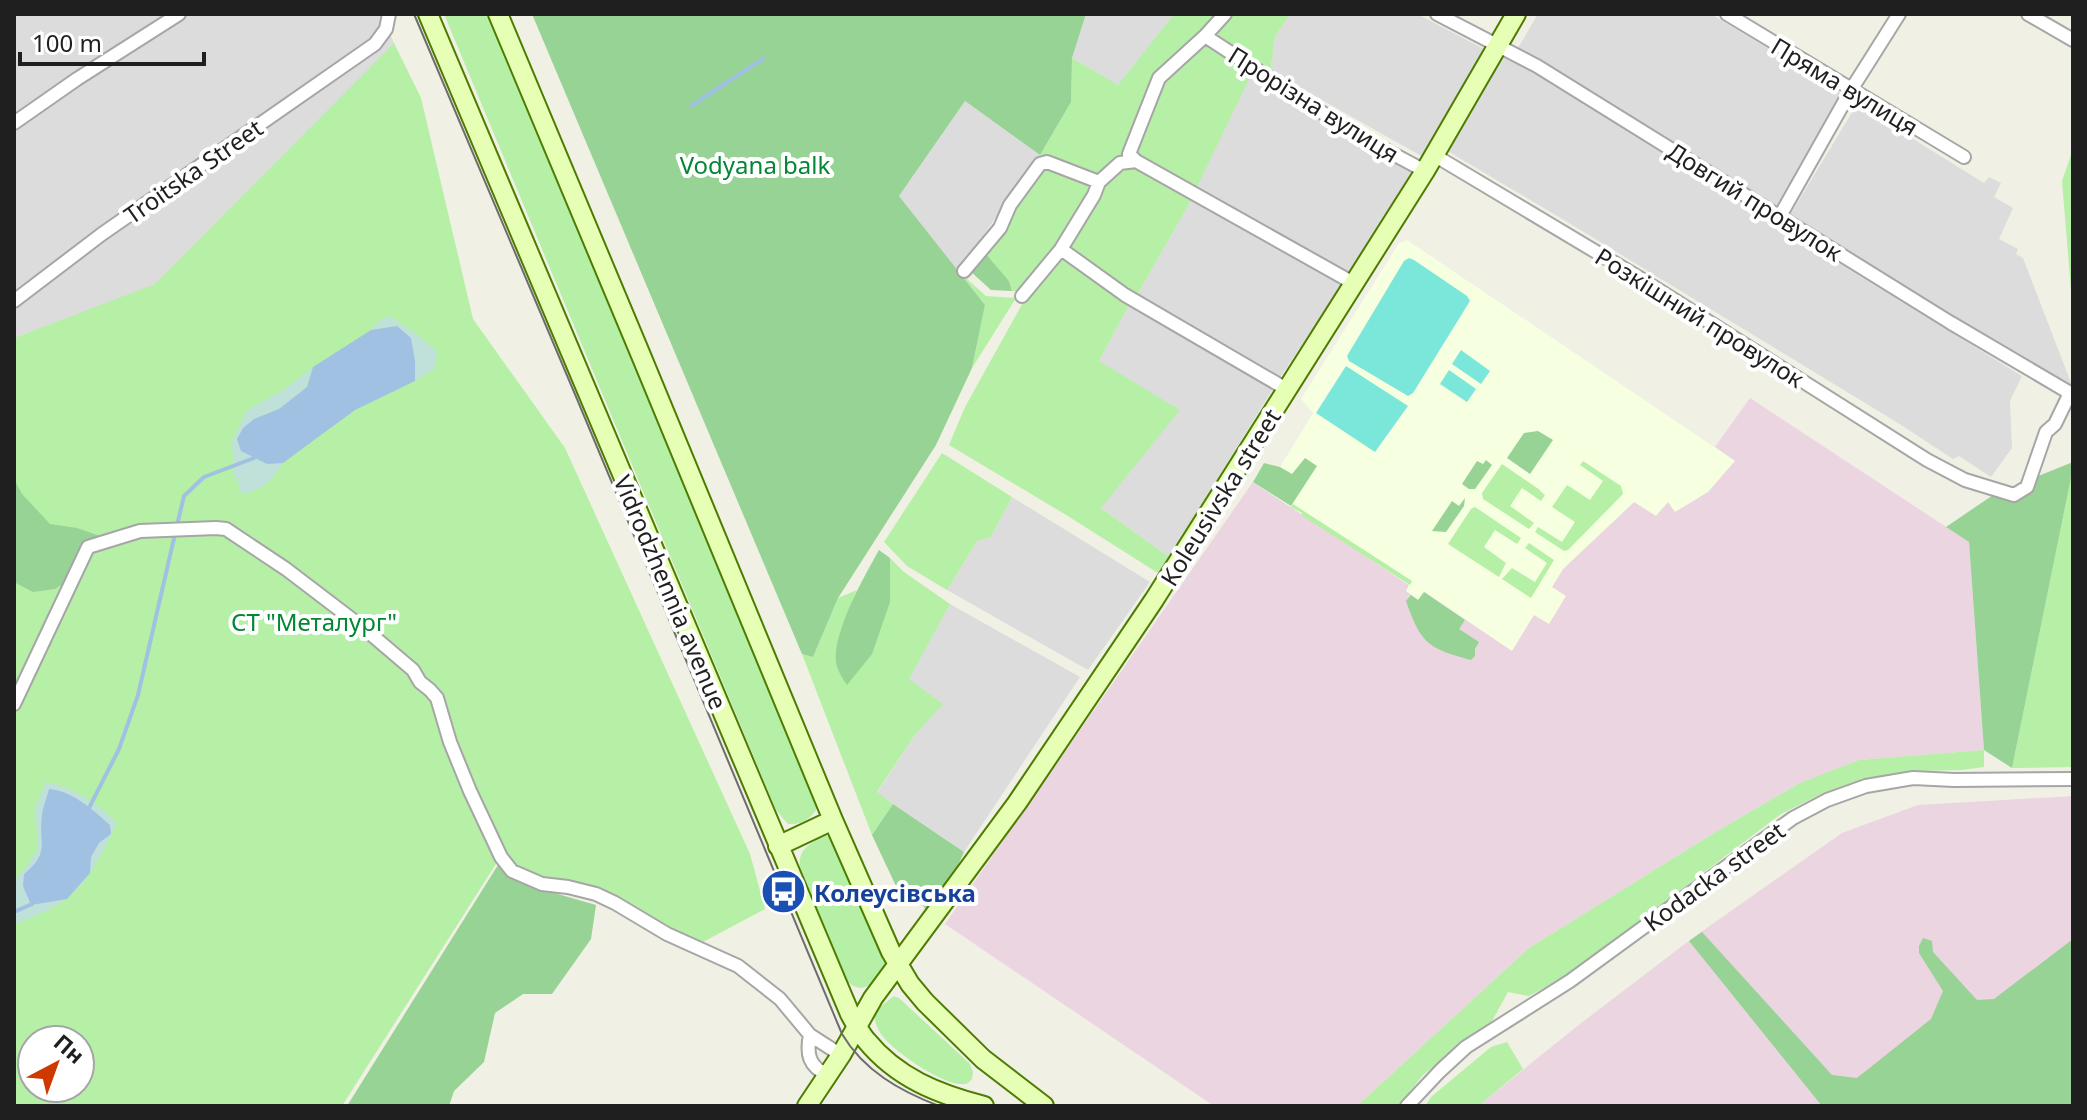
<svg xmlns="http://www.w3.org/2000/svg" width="2087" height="1120" viewBox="0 0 2087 1120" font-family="'Noto Sans',sans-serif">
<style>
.residential{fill:#dddcdc}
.industrial{fill:#ead5e1}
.education{fill:#f6ffdf}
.grass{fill:#b6efa6;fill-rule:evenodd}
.forest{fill:#96d395}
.wetland{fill:#c0e0da}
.pitch{fill:#7be6da}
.water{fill:#a1c1e2}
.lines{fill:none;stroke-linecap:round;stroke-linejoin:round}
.stream{stroke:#a1c1e2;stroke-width:4}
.street-casing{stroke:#a6a6a6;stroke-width:16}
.secondary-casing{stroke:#4c7c00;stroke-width:22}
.street{stroke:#fff;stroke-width:12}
.secondary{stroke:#e6ffb4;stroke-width:18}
.tram{stroke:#6d6d6d;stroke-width:2}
.labels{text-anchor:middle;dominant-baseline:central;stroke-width:8;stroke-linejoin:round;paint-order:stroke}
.street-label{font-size:24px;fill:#1f1f1f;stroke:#fff}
.park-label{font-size:24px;fill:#028732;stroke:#fff}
.transit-label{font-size:24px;font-weight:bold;fill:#164399;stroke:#fff;text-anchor:start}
</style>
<rect width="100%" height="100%" fill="#f0f0e4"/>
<path class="residential" d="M14,14H382L395,46L155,286L14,338Z
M1086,14H1174L1118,86L1072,58Z
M1290,14H1417L1486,50L1423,157L1274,73L1271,68L1275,37Z
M1538,14H1711L1845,95L1776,207L1518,48Z
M1504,55L1523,64L1780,227L2022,376L2010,401L2012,448L1991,477L1959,456L1953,459L1898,423L1569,223L1446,150Z
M1251,75L1377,152L1412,171L1390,214L1351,277L1292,240L1197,187L1219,129Z
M965,101L1040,155L958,271L899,196Z
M1857,104L1984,183L1989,177L2001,183L1994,197L2013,208L1999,239L2018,249L2016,254L2023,258L2073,388L1974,330L1790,215Z
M1192,199L1342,285L1279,379L1137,295Z
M1129,305L1274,387L1169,557L1101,508L1099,361Z
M1012,497L1150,582L1088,670L947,590L977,541L991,537Z
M950,604L1080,677L964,852L877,793L914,736L942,704L908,679Z"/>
<path class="industrial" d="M1750,398L1969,542L1984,750L1859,760L1800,783L1719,830L1529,948L1357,1106H1214L945,924L1253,482L1410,585L1419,600L1424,592L1511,650L1563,569L1635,501L1662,508L1669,501L1735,461L1715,447Z
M2073,796V1106H1478L1580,1024L1694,937L1842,833L1918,805Z"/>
<path class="education" d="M1407,240L1735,461L1708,492L1675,512L1668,502L1656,516L1634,502L1563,569L1552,587L1566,596L1549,624L1534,615L1512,651L1425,592L1418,600L1406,591L1409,585L1253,482L1264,463L1280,467L1313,413L1301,399L1399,243Z"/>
<path class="grass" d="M444,14H492L820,802C815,816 804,825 788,824L776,810Z
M1174,14H1218L1207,27L1154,75L1124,156L1098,177L1040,155L1071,102L1072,58L1118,85Z
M1229,14H1290L1275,37L1271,67L1274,73L1209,35Z
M394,43L421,98L473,319L565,448L750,854L765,909L703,942L668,929L609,893L547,880L513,866L501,856L342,1106H14V338L155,284ZM32,1040H80V1088H32Z
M1204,44L1251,75L1197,187L1134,152L1164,79Z
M2073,149V314L2062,181Z
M1137,166L1192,199L1137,295L1129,292L1067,247L1111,178L1120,169Z
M1045,167L1093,185L1060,240L1019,292L1012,291L1009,281L986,254L998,241L1015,210Z
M1063,256L1129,305L1099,361L1180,410L1101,508L1169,557L1158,573L1063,513L949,445L965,407L1025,299Z
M958,271L986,296L1016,298L972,368L985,305Z
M942,453L1012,497L991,537L977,541L947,590L907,566L884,542Z
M1583,461L1621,486L1623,494L1568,550L1564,551L1535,532L1538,527L1562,542L1575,522L1552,507L1567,485L1590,500L1603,481L1580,465Z
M1502,464L1540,490V491L1545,495L1541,501L1522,488L1510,506L1534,523L1529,529L1483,499L1482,493Z
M2073,468V767L2012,768Z
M1293,504L1412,581L1410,585L1301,515L1302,513L1291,507Z
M1475,507L1521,538L1517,544L1495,530L1484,547L1506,563L1499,577L1448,544L1471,509Z
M1529,543L1554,560L1531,598L1502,579L1512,568L1535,582L1547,563L1525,548Z
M890,558L904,572L950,604L909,679L943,704L914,736L877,792L893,804L872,835L802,654L813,657L838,598L857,590L840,632L890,602Z
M1984,750V767L1962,770L1916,771L1858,781L1821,794L1781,814L1571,973L1529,996L1508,992L1492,1021L1423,1075L1398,1106H1357L1529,948L1719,830L1800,783L1859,760Z
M825,836L833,837L888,961V967C875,981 864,998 846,980L800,867C798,849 810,843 825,836Z
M894,996L899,998L970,1064L973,1072L972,1079C967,1084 968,1084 961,1084C942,1084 898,1054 885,1039C879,1032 876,1026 874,1017L880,1007Z
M1507,1042L1523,1069L1478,1106H1425L1431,1097L1491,1047Z"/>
<path class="forest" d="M532,14H1086L1072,58L1071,102L1040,155L965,101L899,196L985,305L972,368L936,445L838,598L813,657L802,654Z
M986,254L1009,281L1012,291L991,290L970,271Z
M1538,431L1553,440L1530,474L1507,458L1524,433Z
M1305,458L1317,466L1291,506L1253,482L1264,463L1280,467L1292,474Z
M1486,460L1492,465L1475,489H1469L1462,484L1477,461L1483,464Z
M2073,462V468L2012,768L1984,750L1969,542L1946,527L1996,493Z
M14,479L22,494L50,524L77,528L100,536L85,540L69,580L55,589L33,592L14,582Z
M1465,498L1464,506L1446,532L1432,531L1452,501L1459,506Z
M879,550L890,558V602L872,654L847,685C843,679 837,670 836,662C833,631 864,577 879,550Z
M1424,592L1465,620L1459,629L1479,642L1475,649V656L1471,660C1427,648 1421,643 1406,601L1411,595L1418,600Z
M893,804L964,852L946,892L926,910L916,894L903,901L872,835Z
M498,865L523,884L596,905L591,939L552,994H523L495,1013L484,1062L454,1091L449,1106H347Z
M1702,932L1832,1075L1857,1078L1931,1019L1943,991L1919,953V946L1923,938L1932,941L1933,952L1977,1000L1994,999L2073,939V1106H1822L1689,941Z"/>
<path class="wetland" d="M389,316L414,332L437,352L435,368L415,381V361L397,326L371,330L378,322Z
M313,367L307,387L279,409L254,419L241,451L268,464L283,463C272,481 263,490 242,494L234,473L232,442L247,410L285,389Z
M46,782C76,789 95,801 117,823C104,849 89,883 65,900C49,910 31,918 14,924V880L28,865L38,848L35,808Z"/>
<path class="pitch" d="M1409,258L1414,260L1467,296L1470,301L1413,393L1408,396L1349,361L1347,356L1404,261Z
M1461,350L1490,371L1481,384L1452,364Z
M1346,366L1408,406L1375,452L1316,413Z
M1449,370L1476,389L1467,402L1440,384Z"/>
<path class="water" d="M397,326L411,338L415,361V381L355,410L283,463L267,464L241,451L237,439L243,428L254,419L279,409L307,387L313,367L371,330Z
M49,789C73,791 93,810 110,825L111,834L99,843L91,857L90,873L67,899L31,905L23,886L24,874C51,852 38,844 42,815C43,806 47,797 49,789Z"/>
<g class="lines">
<path class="stream" d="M691,106L764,58
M177,525L184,496L204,477L254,458L256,455
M88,810L119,749L138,695L175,534
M14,912L32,904"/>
<defs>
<path id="street" d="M1727,14L1964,157
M2028,14L2073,40
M1205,36L1352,132L1425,171
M14,123L77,79L179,14
M1434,155L1638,277L1927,460L1965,480L2014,495L2027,487L2046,432L2055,424L2070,393L1951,323L1537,66L1437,14
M1136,161L1355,284
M1780,216L1851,90L1899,14
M1061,249L1125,295L1288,390
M964,271L1000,228L1010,205L1040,164L1047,162L1099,182
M1022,296L1061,249L1094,195L1099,182L1120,163L1136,161L1129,154L1159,78L1205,36L1225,14
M14,301L102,234L375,44L386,29L389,14
M14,704L88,547L140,531L216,528L226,529L286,569L366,630L413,670L420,682L430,690L437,698L450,742L470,791L501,857L512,871L542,884L568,887L596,894L615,903L667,934L738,966L780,999L810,1035C806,1054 809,1067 828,1075
M810,1035L841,1055
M1407,1106L1440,1071L1466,1047L1570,981L1793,818L1827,800L1866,786L1913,778L1954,780L2073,779"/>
<path id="secondary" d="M428,14L850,1014C855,1023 860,1033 866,1040C897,1078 938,1094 984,1106
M498,14L640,353L833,820L891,952L910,984L925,1002L983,1059L1044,1106
M778,846L833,820
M807,1106L841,1055L873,998L1017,803L1154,600L1425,171L1516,14"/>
</defs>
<use href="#street" class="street-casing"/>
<use href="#secondary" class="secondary-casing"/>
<use href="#street" class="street"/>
<use href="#secondary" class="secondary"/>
<path class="tram" d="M414,14L577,399L842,1034C864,1071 900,1091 939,1106"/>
</g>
<defs>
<symbol id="bus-disc" viewBox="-11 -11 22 22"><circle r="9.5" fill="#1a4fb4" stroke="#fff"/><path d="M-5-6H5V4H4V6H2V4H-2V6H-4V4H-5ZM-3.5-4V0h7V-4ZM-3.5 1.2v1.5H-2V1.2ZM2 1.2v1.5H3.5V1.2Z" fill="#fff"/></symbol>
</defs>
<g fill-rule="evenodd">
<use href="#bus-disc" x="758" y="866" width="51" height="51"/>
</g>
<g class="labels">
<g class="street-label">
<text transform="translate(1845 86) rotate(31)">Пряма вулиця</text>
<text transform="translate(1314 104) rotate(32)">Прорізна вулиця</text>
<text transform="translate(193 171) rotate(-35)">Troitska Street</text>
<text transform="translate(1755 201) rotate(32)">Довгий провулок</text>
<text transform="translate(1700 317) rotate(32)">Розкішний провулок</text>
<text transform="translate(1220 497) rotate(-58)">Koleusivska street</text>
<text transform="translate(671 592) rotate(67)">Vidrodzhennia avenue</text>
<text transform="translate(1714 876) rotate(-36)">Kodacka street</text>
</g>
<g class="park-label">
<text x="755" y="164">Vodyana balk</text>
<text x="314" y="621">СТ "Металург"</text>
</g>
<g class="transit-label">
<text x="814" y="892">Колеусівська</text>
</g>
</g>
<rect width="2087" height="1120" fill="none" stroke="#1f1f1f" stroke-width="32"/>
<g transform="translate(56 1064) rotate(41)"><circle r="38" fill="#ffffff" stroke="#a5a5a5" stroke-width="2"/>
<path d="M0-6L14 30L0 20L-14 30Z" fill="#ce3900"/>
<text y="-12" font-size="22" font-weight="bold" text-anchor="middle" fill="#1f1f1f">Пн</text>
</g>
<path d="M20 52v12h184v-12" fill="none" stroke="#1f1f1f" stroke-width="4"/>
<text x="32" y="52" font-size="24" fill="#1f1f1f" stroke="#ffffff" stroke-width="6" paint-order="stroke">100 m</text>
</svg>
